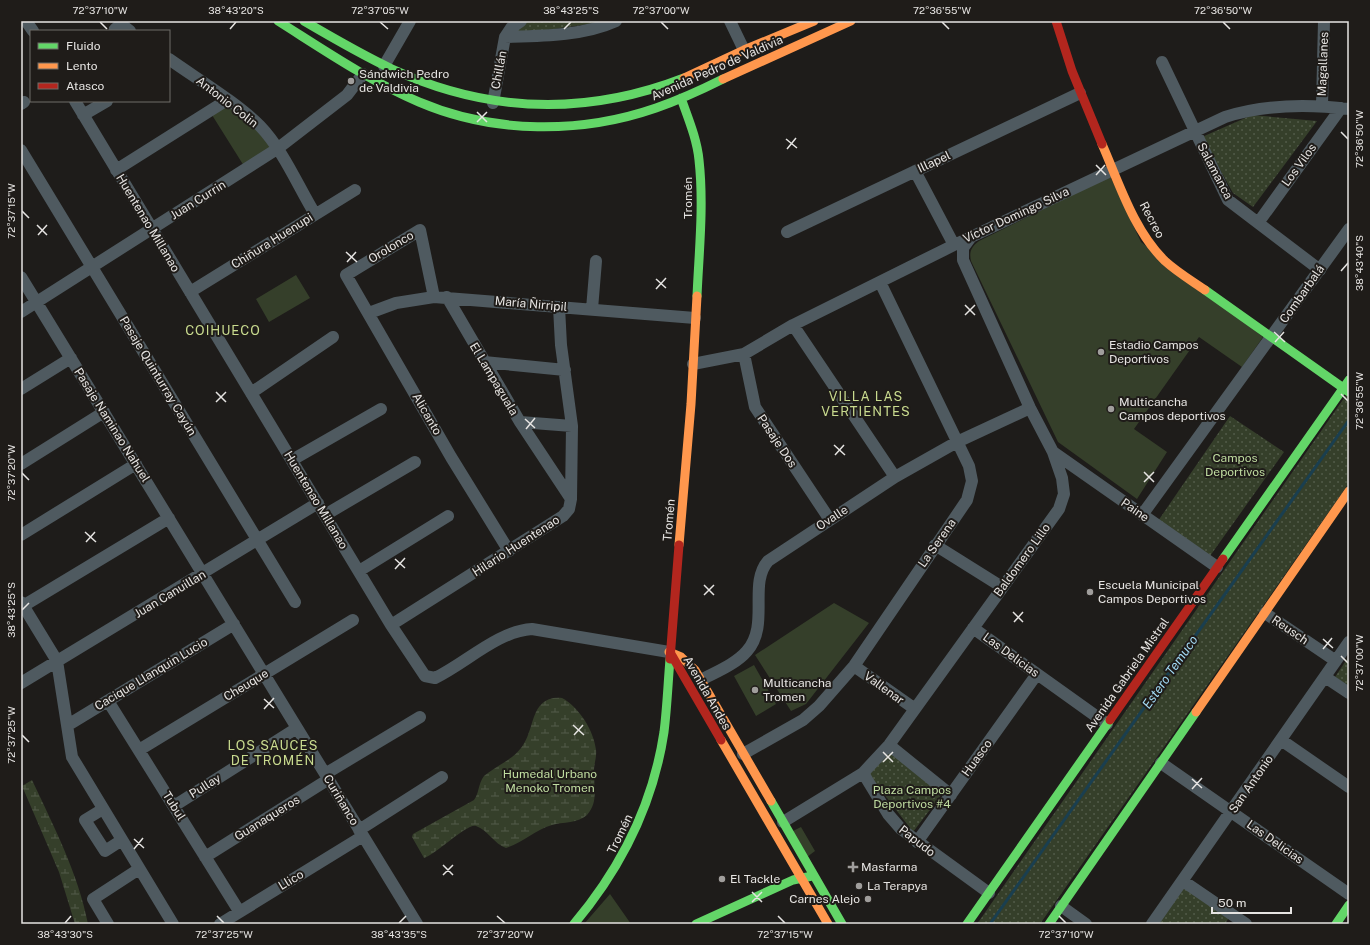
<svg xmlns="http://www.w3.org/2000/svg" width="1370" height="945" viewBox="0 0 1370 945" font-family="'Public Sans',sans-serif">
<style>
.grass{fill:#353f2a}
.wetland{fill:url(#wetland-marsh)}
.park{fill:url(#park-dots)}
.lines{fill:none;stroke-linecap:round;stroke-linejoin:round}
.stream{stroke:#1a3f50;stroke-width:3}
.street{stroke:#4f5a60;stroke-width:12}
.fast{stroke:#63d668;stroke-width:9}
.slow{stroke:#ff974d;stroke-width:9}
.jam{stroke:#b3261e;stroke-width:9}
.ticks{fill:none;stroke:#e6e4e2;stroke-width:1.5}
.poi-dot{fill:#a09e9c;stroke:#1f1c19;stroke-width:1.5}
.labels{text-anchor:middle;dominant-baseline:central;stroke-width:4;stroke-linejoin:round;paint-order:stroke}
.street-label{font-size:12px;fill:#e6e4e2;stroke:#1f1c19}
.poi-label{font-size:12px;fill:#e6e4e2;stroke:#1f1c19;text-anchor:start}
.park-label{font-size:12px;fill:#c0dda1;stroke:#1f1c19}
.neighbourhood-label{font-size:13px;letter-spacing:1px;fill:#c9db8f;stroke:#1f1c19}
.water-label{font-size:13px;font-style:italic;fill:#a4dcf7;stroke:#1f1c19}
.neatline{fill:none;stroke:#e6e4e2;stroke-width:1.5}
.ticks-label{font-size:10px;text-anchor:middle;fill:#e6e4e2}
</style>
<defs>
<pattern id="wetland-marsh" width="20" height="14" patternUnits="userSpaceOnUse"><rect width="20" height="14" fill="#353f2a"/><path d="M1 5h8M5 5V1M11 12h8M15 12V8" fill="none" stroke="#525b49"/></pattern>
<pattern id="park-dots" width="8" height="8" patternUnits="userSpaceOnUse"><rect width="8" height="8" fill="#353f2a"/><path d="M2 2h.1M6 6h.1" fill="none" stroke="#525b49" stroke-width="1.8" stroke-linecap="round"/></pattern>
</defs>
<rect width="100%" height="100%" fill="#1e1c1a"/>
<path class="grass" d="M227,106L256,128L271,148L244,166L212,115Z
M1110,176L1141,242L1263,337L1242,367L1199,337L1134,429L1167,452L1137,499L1058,442L971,261C969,252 971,247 979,241Z
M296,275L310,298L269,322L256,299Z
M834,603L869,623L806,704L791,711L755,655Z
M754,665L776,704L756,716L734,676Z
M801,827L815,851L807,857L793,831Z
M610,894L631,924H584Z"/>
<path class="wetland" d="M562,698C579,707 594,731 596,750C597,758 593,766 594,774C594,789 598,803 587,815C579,823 562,822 552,825C535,830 522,843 506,848C494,844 488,830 476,826C467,823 437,854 424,858L412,837L413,834L474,800C479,794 478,784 484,776C496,766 512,760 521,748C536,730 529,695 562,698Z
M32,780C54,827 78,873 88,924H75L59,872L22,786Z"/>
<path class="park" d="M529,21H602L596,23L519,34L516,29Z
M1252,115L1317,121L1253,207L1233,193L1202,137Z
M1349,391V483L1040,924H977Z
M1230,416L1284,452L1210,556L1158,521Z
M1349,656V686L1335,677Z
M888,749L942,794L913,832L868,773Z
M1184,885L1230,916L1225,924H1157Z"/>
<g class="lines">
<path class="stream" d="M990,924L1349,420"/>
<path class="street" d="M26,21L33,31
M730,21L744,50
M116,31L115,29L121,24L130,31
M505,37C541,36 583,36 616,21
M169,59C197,79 236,102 260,126C283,150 298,186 315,214
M1162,62L1228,200L1320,270
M384,66L410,21
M75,101L391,625L425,676L435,678C466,663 498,631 532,629L669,652
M493,103L505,37L511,28L521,21
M21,104L24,102
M1322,106L1324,21
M83,115L107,101
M21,150L295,602
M116,170L227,100
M915,171L954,245
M1258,223L1341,108
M787,232L1080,93
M21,277L417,924
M190,292L355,190
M434,297L420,230L346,275L451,457L509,551
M447,297L520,422L571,499
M592,309L596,261
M21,312L277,149L347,95L363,74
M369,313L396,303L434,297L695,318
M793,325L895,477
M744,354L755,407L830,520
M484,362L565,370
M693,364L744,354L793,325L954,245L1225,117C1266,104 1307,104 1349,109
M21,389L71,358
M251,393L333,337
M520,422L572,426
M1053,452L1217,567
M292,460L381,409
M21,464L104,412
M325,515L415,462
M1142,515L1349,229
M21,535L136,464
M935,545L1002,587
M359,571L448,516
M21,602L57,661L72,757L173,924
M23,606L169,518
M1265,613L1336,661
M391,625L563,516L569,509L571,499L572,426L561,345L559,307
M973,628L1107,724
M854,666L915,709
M1325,677L1349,693
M701,680C716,672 736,664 747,651C770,625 748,584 768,561L895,477L957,442L1030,408
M21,683L318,503
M108,701L239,911
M68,725L234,624
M1281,740L1349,787
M889,745L951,795
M139,750L353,620
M743,754L803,720L819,706L854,666L967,500L972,481L969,466L880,282
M1161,763L1349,894
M863,773L888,814L901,829L989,893
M325,774L420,717
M174,806L297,728
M103,809L85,820L105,851L122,840
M783,822L863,773L889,745L1059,509L1064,494L1062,478L1053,452L1030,408L963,260V248L971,237
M359,830L442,777
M917,842L1037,674
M205,857L329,779
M1183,881L1246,924
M1061,906L1086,924
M108,924L93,899L139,869
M220,924L363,836
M1152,924L1349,642"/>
<path class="fast" d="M278,21C324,50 369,81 419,102C494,134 581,134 656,108C679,100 701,90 723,79
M304,21C333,38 362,55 392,69C488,113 586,116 684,78
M681,98C688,118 697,139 699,160C704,205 699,251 697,296
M1205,290L1349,392
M1223,559L1349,380
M771,801L842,924
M574,924C622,867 653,805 664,732C667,708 668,683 670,659
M696,924L793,880L812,876
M967,924L1110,720
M1049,924L1196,712
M1336,924L1349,905"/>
<path class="slow" d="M684,78L744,50L814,21
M723,79L851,21
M1102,144C1119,183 1134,231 1165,261C1177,272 1192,281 1205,290
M679,545L691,404L697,296
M669,652L681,657L695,670L771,801
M1196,712L1349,491
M721,740L828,924"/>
<path class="jam" d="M1056,21L1072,71L1102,144
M671,654L721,740
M670,659L679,545
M1110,720L1223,559"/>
</g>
<path class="ticks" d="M100,22L107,29M380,22L388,29M661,22L668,29M942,22L949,29M1223,22L1230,29M230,29L236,22M564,29L571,22M477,112L487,122M477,122L487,112M1341,132L1348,139M786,139L797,148M787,149L796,138M1096,165L1106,175M1096,175L1105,165M22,211L29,218M37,225L47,235M38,235L47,225M346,252L357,262M347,262L356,252M1341,271L1348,263M656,279L666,288M656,289L666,278M965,305L975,315M965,315L975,305M1274,332L1285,342M1275,342L1284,332M216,392L226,402M1341,394L1348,401M216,402L226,392M525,419L535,428M526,429L535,418M834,445L845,455M835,455L844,445M1144,472L1154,482M22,473L29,480M1144,482L1154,472M85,532L96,542M86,542L95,532M395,559L405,568M395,569L405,558M704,585L714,595M704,595L714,585M22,610L29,603M1013,612L1023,622M1014,622L1023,612M1323,639L1333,648M1323,649L1332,638M1341,656L1348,663M264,699L274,708M264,709L274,698M573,725L584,735M22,735L29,742M574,735L583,725M883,752L893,762M883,762L893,752M1192,779L1202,788M1192,789L1202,778M134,839L144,848M134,849L143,838M443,865L453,875M443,875L453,865M752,892L762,902M752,902L762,892M217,916L224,923M497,916L505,923M778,916L785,923M1059,916L1066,923M65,923L71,916M399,923L406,916"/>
<g class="poi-dot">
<circle cx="351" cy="81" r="4"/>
<circle cx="1101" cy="352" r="4"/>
<circle cx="1111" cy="409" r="4"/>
<circle cx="1090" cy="592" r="4"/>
<circle cx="755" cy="690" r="4"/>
<path d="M851 861h4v4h4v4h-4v4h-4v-4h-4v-4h4z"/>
<circle cx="722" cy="879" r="4"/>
<circle cx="859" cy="886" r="4"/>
<circle cx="868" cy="899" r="4"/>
</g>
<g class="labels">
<g class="street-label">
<text transform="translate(1323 64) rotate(-88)">Magallanes</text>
<text transform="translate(717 68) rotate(-24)">Avenida Pedro de Valdivia</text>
<text transform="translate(499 70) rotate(-79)">Chillán</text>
<text transform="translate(227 102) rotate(38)">Antonio Colin</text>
<text transform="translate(934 162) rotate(-25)">Illapel</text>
<text transform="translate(1299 165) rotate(-54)">Los Vilos</text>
<text transform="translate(1215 171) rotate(62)">Salamanca</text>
<text transform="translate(688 198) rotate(-90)">Tromén</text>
<text transform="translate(198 200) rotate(-32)">Juan Currin</text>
<text transform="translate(1016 215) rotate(-25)">Víctor Domingo Silva</text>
<text transform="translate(1152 220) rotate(62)">Recreo</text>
<text transform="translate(148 223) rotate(59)">Huentenao Millanao</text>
<text transform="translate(272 241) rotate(-32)">Chiñura Huenupi</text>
<text transform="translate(391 247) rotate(-31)">Orolonco</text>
<text transform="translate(1302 294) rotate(-55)">Combarbalá</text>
<text transform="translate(531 304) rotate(5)">María Ñirripil</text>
<text transform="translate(158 376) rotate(59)">Pasaje Quinturray Cayún</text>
<text transform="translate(494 379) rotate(59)">El Lampaguala</text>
<text transform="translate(427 414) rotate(60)">Alicanto</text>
<text transform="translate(112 425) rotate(58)">Pasaje Naminao Nahuel</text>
<text transform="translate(777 441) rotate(56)">Pasaje Dos</text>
<text transform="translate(316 500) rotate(59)">Huentenao Millanao</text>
<text transform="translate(1135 510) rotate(35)">Paine</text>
<text transform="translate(832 518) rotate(-33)">Ovalle</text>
<text transform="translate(669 520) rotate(-85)">Tromén</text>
<text transform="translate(937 543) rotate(-55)">La Serena</text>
<text transform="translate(516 546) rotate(-33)">Hilario Huentenao</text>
<text transform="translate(1022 560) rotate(-54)">Baldomero Lillo</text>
<text transform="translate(170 594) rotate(-31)">Juan Canuillan</text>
<text transform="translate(1290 630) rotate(34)">Reusch</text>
<text transform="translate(1011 655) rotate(36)">Las Delicias</text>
<text transform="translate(151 674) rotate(-31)">Cacique Llanquin Lucio</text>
<text transform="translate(1127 675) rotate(-55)">Avenida Gabriela Mistral</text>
<text transform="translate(246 685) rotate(-31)">Cheuque</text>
<text transform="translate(884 688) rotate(36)">Vallenar</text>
<text transform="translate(707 693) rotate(60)">Avenida Andes</text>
<text transform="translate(977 758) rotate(-54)">Huasco</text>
<text transform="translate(1251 784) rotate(-55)">San Antonio</text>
<text transform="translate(205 786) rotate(-32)">Pullay</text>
<text transform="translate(341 800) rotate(59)">Curiñanco</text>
<text transform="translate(174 806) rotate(58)">Tubul</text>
<text transform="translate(267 818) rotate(-32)">Guanaqueros</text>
<text transform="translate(620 834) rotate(-64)">Tromén</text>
<text transform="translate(917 841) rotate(38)">Papudo</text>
<text transform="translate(1275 842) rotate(35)">Las Delicias</text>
<text transform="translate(291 880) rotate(-31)">Llico</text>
</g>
<g class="poi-label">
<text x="359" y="74">Sándwich Pedro<tspan x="359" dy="14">de Valdivia</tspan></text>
<text x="1109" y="345">Estadio Campos<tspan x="1109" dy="14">Deportivos</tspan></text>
<text x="1119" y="402">Multicancha<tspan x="1119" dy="14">Campos deportivos</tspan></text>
<text x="1098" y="585">Escuela Municipal<tspan x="1098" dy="14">Campos Deportivos</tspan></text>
<text x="763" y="683">Multicancha<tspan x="763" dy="14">Tromen</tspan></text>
<text x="861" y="867">Masfarma</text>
<text x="730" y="879">El Tackle</text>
<text x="867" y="886">La Terapya</text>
<text x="860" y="899" text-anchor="end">Carnes Alejo</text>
</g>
<g class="park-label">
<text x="1235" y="458">Campos<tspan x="1235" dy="14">Deportivos</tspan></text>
<text x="550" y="774">Humedal Urbano<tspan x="550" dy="14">Menoko Tromen</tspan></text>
<text x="912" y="790">Plaza Campos<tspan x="912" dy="14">Deportivos #4</tspan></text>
</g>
<g class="neighbourhood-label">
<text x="223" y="330">COIHUECO</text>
<text x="866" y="396">VILLA LAS<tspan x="866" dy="15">VERTIENTES</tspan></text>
<text x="273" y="745">LOS SAUCES<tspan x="273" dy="15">DE TROMÉN</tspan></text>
</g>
<g class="water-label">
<text transform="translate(1170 672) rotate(-55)">Estero Temuco</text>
</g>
</g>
<rect width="1370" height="945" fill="none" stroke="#1f1c19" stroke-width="44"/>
<rect x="30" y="30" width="140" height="72" fill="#1f1c19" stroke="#6f6c69"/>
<rect x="38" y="43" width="20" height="6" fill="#63d668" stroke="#6f6c69"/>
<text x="66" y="50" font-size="12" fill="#e6e4e2">Fluido</text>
<rect x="38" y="63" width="20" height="6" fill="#ff974d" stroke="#6f6c69"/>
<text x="66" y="70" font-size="12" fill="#e6e4e2">Lento</text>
<rect x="38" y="83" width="20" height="6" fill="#b3261e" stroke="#6f6c69"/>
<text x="66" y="90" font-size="12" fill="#e6e4e2">Atasco</text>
<path d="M1212 907v6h79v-6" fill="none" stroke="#e6e4e2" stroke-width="2"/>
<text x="1218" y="907" font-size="12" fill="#e6e4e2" stroke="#1f1c19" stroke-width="3" paint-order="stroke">50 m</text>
<rect x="22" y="22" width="1326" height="901" class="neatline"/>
<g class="ticks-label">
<text x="100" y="14">72°37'10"W</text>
<text x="236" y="14">38°43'20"S</text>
<text x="380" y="14">72°37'05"W</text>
<text x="571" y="14">38°43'25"S</text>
<text x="661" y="14">72°37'00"W</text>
<text x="942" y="14">72°36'55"W</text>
<text x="1223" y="14">72°36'50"W</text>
<text transform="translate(1359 139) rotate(-90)" y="4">72°36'50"W</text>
<text transform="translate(11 211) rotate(-90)" y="4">72°37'15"W</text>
<text transform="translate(1359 263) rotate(-90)" y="4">38°43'40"S</text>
<text transform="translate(1359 401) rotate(-90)" y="4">72°36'55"W</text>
<text transform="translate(11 473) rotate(-90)" y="4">72°37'20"W</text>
<text transform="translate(11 610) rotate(-90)" y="4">38°43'25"S</text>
<text transform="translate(1359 663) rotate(-90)" y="4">72°37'00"W</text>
<text transform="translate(11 735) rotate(-90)" y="4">72°37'25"W</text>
<text x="65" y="938">38°43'30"S</text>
<text x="224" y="938">72°37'25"W</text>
<text x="399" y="938">38°43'35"S</text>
<text x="505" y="938">72°37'20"W</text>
<text x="785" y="938">72°37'15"W</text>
<text x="1066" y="938">72°37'10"W</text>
</g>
</svg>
